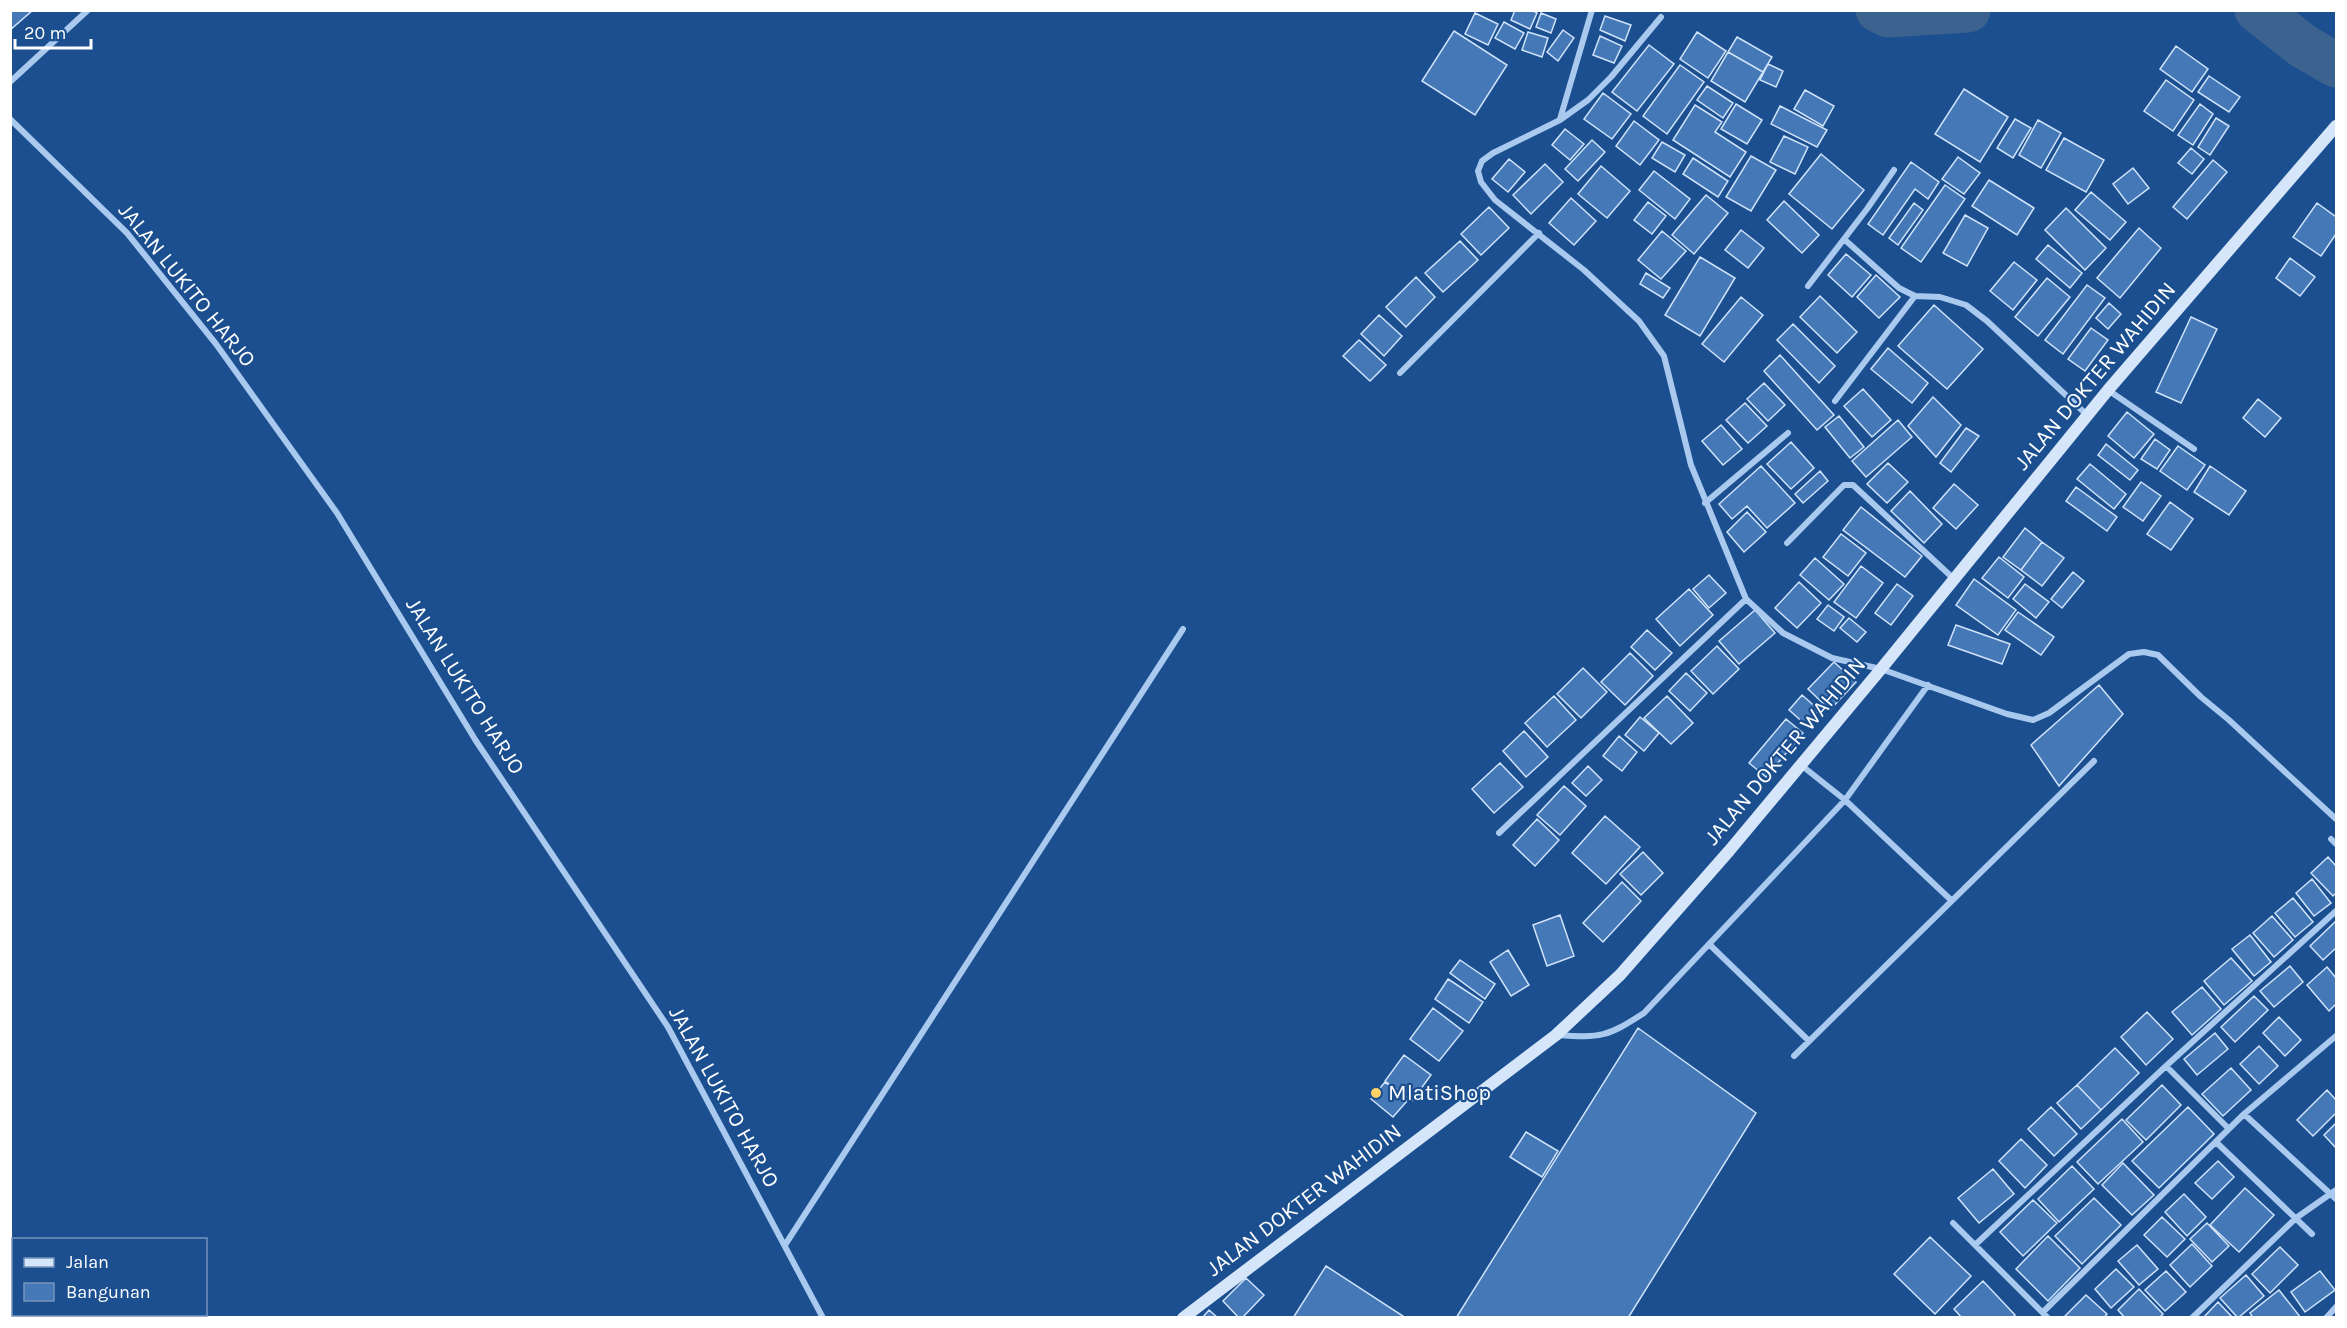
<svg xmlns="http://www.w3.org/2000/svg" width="2347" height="1328" viewBox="0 0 2347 1328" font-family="Karla,sans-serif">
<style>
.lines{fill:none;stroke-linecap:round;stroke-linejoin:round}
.river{stroke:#3c6290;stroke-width:45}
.building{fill:#4478b7;stroke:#cfe3fa;stroke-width:1.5}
.street{stroke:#a9c9ee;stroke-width:6}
.secondary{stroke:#d6e6fa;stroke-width:12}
.poi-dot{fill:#ffd166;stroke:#1b4f8f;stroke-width:2}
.labels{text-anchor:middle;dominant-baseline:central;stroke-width:4.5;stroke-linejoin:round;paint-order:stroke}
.street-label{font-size:22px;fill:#fff;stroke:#1b4f8f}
.poi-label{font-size:22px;fill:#fff;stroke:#1b4f8f;text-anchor:start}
</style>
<rect width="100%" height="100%" fill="#1b4f8f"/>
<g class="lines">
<path class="river" d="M1878,10L1888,15L1968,10
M2257,10L2303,46L2336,65"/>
</g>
<path class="building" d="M10,10H33L10,30Z
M1515,10H1532L1537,13L1530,29L1511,20Z
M1475,13L1498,24L1488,45L1465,34Z
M1541,13L1556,19L1551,33L1536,27Z
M1605,16L1631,25L1625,41L1600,30Z
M1504,22L1524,33L1515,49L1495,38Z
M1563,30L1574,38L1558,61L1547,52Z
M1454,31L1507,65L1475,115L1422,81Z
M1528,32L1548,38L1542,57L1522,50Z
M1697,32L1726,51L1708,78L1680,59Z
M1600,36L1622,46L1614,63L1593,55Z
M1737,37L1772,57L1763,72L1728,52Z
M1649,45L1674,64L1637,111L1612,92Z
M2176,46L2208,69L2192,92L2160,69Z
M1728,52L1763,72L1745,102L1711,81Z
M1768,64L1783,71L1776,87L1760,80Z
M1680,65L1704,82L1667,134L1643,116Z
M2209,76L2240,97L2229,112L2198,92Z
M2166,80L2194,100L2173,131L2144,111Z
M1707,86L1733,103L1723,118L1697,100Z
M1964,89L2008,117L1980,162L1935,134Z
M1805,90L1834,106L1823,126L1794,109Z
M1603,93L1631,114L1612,139L1584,119Z
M1736,104L1762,120L1747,144L1721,129Z
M2200,104L2213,114L2193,145L2178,135Z
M1695,105L1722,122L1715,132L1746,152L1730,177L1673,140Z
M1780,106L1827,130L1817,147L1771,124Z
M2216,118L2229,126L2210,155L2198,147Z
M2015,119L2031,128L2013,158L1997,148Z
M2038,120L2061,133L2041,168L2019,155Z
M1634,121L1659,140L1640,165L1616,146Z
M1565,129L1584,144L1570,160L1552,145Z
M1784,136L1808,147L1795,174L1770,162Z
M2064,138L2104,160L2086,192L2046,170Z
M1592,140L1605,152L1578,181L1565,169Z
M1662,142L1685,155L1675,172L1652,158Z
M2191,148L2204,159L2192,174L2178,163Z
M1821,154L1864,190L1832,229L1789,194Z
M1751,156L1776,170L1751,211L1726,197Z
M1958,157L1980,173L1964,194L1942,179Z
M1693,158L1728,181L1718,197L1683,174Z
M1509,159L1525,172L1508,192L1492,179Z
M2213,160L2227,172L2187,219L2173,207Z
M1911,162L1939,182L1928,199L1915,189L1883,235L1868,224Z
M1545,164L1563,182L1531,214L1513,195Z
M1601,166L1630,191L1607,218L1578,194Z
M2133,168L2149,188L2128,204L2113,184Z
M1654,171L1690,199L1675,219L1639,190Z
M1989,180L2034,208L2017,235L1972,206Z
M1945,185L1965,199L1921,262L1901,248Z
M2091,192L2126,222L2110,240L2075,210Z
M1706,195L1728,213L1694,254L1672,235Z
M1571,198L1596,221L1574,245L1549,223Z
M1784,201L1819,235L1802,253L1767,220Z
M1648,202L1666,216L1652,234L1634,220Z
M1914,203L1923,210L1898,245L1889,238Z
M2317,203L2336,217V234L2321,256L2293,237Z
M1489,207L1509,228L1481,255L1461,234Z
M2066,208L2106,248L2085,270L2045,230Z
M1965,215L1988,228L1967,266L1943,253Z
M2139,228L2161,248L2120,298L2097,278Z
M1741,230L1764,248L1748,268L1725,250Z
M1662,231L1686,251L1661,279L1638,260Z
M1460,241L1478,260L1443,292L1425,273Z
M2048,245L2082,273L2070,288L2036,259Z
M1846,254L1871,275L1852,297L1828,275Z
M1700,257L1735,278L1700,336L1665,315Z
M2290,258L2315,277L2300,296L2276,278Z
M2014,262L2037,280L2013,310L1990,291Z
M1646,273L1670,288L1663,298L1640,284Z
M1876,275L1900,297L1879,318L1857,297Z
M1416,277L1435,297L1406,327L1386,307Z
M2047,278L2070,297L2038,336L2015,317Z
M2087,285L2105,298L2063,354L2045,340Z
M1820,296L1857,332L1837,353L1800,317Z
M1741,297L1763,315L1724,362L1702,344Z
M2109,303L2121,314L2108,329L2096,318Z
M1934,305L1983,349L1947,389L1898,346Z
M1379,315L1402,336L1384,356L1361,334Z
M2191,317L2217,329L2181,403L2156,392Z
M1793,324L1835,366L1819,383L1777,340Z
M2091,328L2108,340L2085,371L2068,359Z
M1359,340L1386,365L1370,381L1343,356Z
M1888,348L1928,383L1912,403L1871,369Z
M1780,355L1834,415L1817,430L1764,371Z
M1764,383L1785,405L1768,421L1747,399Z
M1863,389L1891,420L1872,437L1844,406Z
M1933,397L1961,425L1936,457L1908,426Z
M2258,399L2281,418L2265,437L2243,418Z
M1745,403L1767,426L1748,443L1726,420Z
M2127,412L2154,434L2134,458L2108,436Z
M1839,416L1864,447L1850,458L1825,427Z
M1898,420L1912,437L1866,477L1852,461Z
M1721,425L1742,449L1723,465L1702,441Z
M1966,428L1979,436L1951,472L1940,463Z
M2155,439L2170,450L2157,469L2141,459Z
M1791,442L1814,468L1791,489L1767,464Z
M2106,444L2138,470L2130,480L2098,455Z
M2178,446L2205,465L2187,490L2160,471Z
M1888,463L1908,482L1887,503L1867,484Z
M2090,464L2126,494L2114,509L2077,479Z
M1761,466L1795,503L1767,528L1747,506L1732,519L1719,504Z
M2210,466L2246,491L2229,515L2194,492Z
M1820,471L1828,481L1803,503L1795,494Z
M2141,482L2161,496L2143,521L2123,507Z
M1954,484L1978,505L1956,529L1933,508Z
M2076,487L2117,517L2107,531L2066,501Z
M1910,491L1942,524L1924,543L1891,511Z
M2170,502L2193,519L2171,550L2147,534Z
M1861,507L1922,556L1905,577L1843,530Z
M1747,512L1766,532L1744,552L1727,532Z
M2025,528L2042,542L2021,570L2003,557Z
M1841,534L1866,553L1848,576L1823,557Z
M2042,542L2064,558L2042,586L2021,570Z
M1999,557L2024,577L2008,598L1982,578Z
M1815,558L1844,584L1829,600L1800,575Z
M1861,566L1883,583L1856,618L1834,602Z
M2073,572L2084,581L2062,608L2051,599Z
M1709,575L1726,593L1709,608L1693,589Z
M1974,579L2016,610L1998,635L1956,605Z
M1799,582L1821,603L1797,628L1775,608Z
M1897,584L1913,596L1891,625L1875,613Z
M2025,584L2049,602L2036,618L2013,599Z
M1689,589L1713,615L1680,646L1656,619Z
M1828,605L1844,617L1834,631L1817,619Z
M1755,610L1775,633L1739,664L1719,641Z
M2018,612L2054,637L2041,655L2005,630Z
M1849,618L1866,632L1857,642L1840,628Z
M1956,625L2010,644L2002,664L1948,645Z
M1647,630L1672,653L1655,670L1631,647Z
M1717,646L1739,669L1713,694L1691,671Z
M1630,653L1653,676L1625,705L1601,682Z
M1834,662L1856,682L1830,710L1808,689Z
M1583,668L1607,692L1581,718L1557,694Z
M1686,673L1707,693L1690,711L1669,691Z
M2099,685L2123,714L2059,786L2031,745Z
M1802,695L1819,710L1806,725L1789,710Z
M1554,696L1576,720L1547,747L1525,723Z
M1667,696L1693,723L1671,744L1644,718Z
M1640,717L1659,733L1644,751L1625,735Z
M1786,719L1803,733L1766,777L1749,763Z
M1524,731L1548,757L1526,777L1503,751Z
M1619,736L1637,752L1622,771L1603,756Z
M1500,763L1523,787L1494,813L1472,789Z
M1588,766L1602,780L1586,796L1572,783Z
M1564,786L1586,806L1560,835L1537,815Z
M1605,816L1640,847L1606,884L1572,853Z
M1537,819L1559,840L1535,866L1513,845Z
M1643,852L1663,873L1641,895L1620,874Z
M2328,857L2336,866V893L2333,896L2311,873Z
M2312,879L2331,903L2314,916L2296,893Z
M1622,882L1641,901L1603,942L1583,923Z
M2293,898L2313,922L2295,937L2275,913Z
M1560,915L1574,956L1547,966L1533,925Z
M2272,916L2293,940L2274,957L2253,933Z
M2336,921V948L2323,960L2310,946Z
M2250,935L2271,962L2254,976L2232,949Z
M1508,950L1529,985L1511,996L1490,962Z
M2231,958L2252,981L2224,1005L2204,981Z
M1460,960L1495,984L1485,999L1450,973Z
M2290,966L2303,982L2274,1007L2260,991Z
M2327,967L2336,978V1004L2329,1011L2307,985Z
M1448,979L1483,1002L1469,1023L1435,999Z
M2202,987L2221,1009L2192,1035L2172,1012Z
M2254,996L2268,1010L2235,1042L2221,1027Z
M1433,1008L1463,1031L1439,1061L1410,1039Z
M2147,1012L2173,1039L2146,1065L2121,1037Z
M2279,1017L2301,1040L2285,1056L2263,1033Z
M1638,1028L1756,1113L1628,1318H1456Z
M2215,1033L2228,1049L2197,1075L2184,1059Z
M2259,1046L2278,1066L2259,1084L2240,1064Z
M2115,1048L2139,1073L2101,1110L2077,1085Z
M1404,1055L1431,1075L1412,1101L1385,1081Z
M2231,1068L2251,1090L2223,1116L2202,1094Z
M1385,1082L1407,1101L1393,1117L1371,1099Z
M2077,1085L2101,1110L2081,1129L2057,1103Z
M2162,1085L2181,1105L2146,1140L2126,1120Z
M2327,1090L2336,1100V1113L2313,1136L2297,1120Z
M2051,1107L2077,1134L2054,1156L2028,1129Z
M2188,1107L2214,1134L2159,1188L2132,1161Z
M2122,1119L2143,1142L2098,1184L2077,1162Z
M2336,1123V1148L2324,1135Z
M1526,1132L1558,1151L1542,1177L1510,1157Z
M2021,1139L2047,1165L2025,1188L1999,1161Z
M2218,1161L2234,1177L2212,1199L2195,1183Z
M2123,1163L2154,1195L2132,1215L2102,1185Z
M2072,1166L2094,1189L2059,1222L2038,1199Z
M1993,1169L2014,1194L1979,1223L1958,1198Z
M2245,1188L2274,1215L2239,1252L2210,1225Z
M2184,1194L2206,1217L2187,1236L2165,1212Z
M2094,1198L2121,1225L2082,1264L2055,1236Z
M2033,1200L2057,1223L2023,1256L2000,1232Z
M2162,1217L2185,1239L2167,1257L2144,1235Z
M2207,1223L2229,1246L2212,1262L2190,1239Z
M2048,1236L2080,1268L2048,1301L2016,1269Z
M1930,1237L1971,1276L1935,1314L1894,1274Z
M2192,1244L2212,1266L2190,1287L2170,1265Z
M2137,1245L2158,1269L2139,1285L2118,1261Z
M2280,1247L2298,1265L2270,1293L2252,1274Z
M1326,1266L1406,1318H1293Z
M2116,1269L2134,1287L2111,1308L2095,1289Z
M2166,1271L2186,1292L2165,1311L2145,1290Z
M2320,1271L2335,1290L2305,1312L2291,1292Z
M2246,1275L2264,1296L2238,1318L2220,1298Z
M1246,1278L1264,1295L1242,1318H1239L1223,1301Z
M1983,1281L2015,1315L2012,1318H1962L1954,1309Z
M2139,1289L2163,1314L2159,1318H2125L2118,1310Z
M2279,1290L2301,1318H2253L2250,1313Z
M2086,1295L2107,1314L2104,1318L2064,1317Z
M2218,1302L2233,1318H2203Z
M1209,1310L1218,1318H1202Z"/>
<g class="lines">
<path class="street" d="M1661,17L1611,77L1588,100L1560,120L1493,153L1482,161L1478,171L1481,182L1495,200L1584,270L1639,321L1664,356L1691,465L1746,599L1783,633L1832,658L1881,669L2007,714L2033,720L2049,713L2129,654L2144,652L2158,655L2201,697L2229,720L2336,819
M10,82L88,10
M10,119L127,233L216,344L337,513L476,741L668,1027L823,1318
M1560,119L1592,10
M1845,240L1899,288L1915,296L1940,297L1966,305L1987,321L2087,415
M1808,286L1867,209L1894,170
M1400,373L1539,233
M2108,390L2194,449
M1835,401L1915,296
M1705,503L1788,433
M1787,543L1844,485H1853L1954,579
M1801,765L1845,800L1951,900
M1499,833L1746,599
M2331,839L2336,844
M1709,944L1809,1041
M1557,1035C1601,1038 1607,1037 1644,1013L1845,800L1928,685
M1794,1056L2094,761
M2166,1066L2229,1129
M2244,1114L2336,1199
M2216,1142L2312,1234
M1953,1223L2048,1318
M785,1245L1183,629
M1975,1245L2166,1066L2336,911
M2043,1312L2244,1114L2336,1036
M2192,1318L2296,1218L2336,1190
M2326,1318L2336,1307"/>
<path class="secondary" d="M1183,1318L1556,1035L1620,975L1729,851L1881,669L2108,390L2336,126"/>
</g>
<circle class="poi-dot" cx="1376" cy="1093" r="6"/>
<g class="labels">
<g class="street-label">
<text transform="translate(187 285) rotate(51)">JALAN LUKITO HARJO</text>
<text transform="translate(2095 376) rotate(-50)">JALAN DOKTER WAHIDIN</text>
<text transform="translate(465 686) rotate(58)">JALAN LUKITO HARJO</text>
<text transform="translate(1785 751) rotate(-50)">JALAN DOKTER WAHIDIN</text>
<text transform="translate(724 1097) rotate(61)">JALAN LUKITO HARJO</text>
<text transform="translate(1304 1200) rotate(-37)">JALAN DOKTER WAHIDIN</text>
</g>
<g class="poi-label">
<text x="1388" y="1093">MlatiShop</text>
</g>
</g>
<rect width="2347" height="1328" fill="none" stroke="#ffffff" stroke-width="24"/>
<rect x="12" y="1238" width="195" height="78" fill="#1b4f8f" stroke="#7695bc" stroke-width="1.5"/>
<rect x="24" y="1258" width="30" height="9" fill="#d6e6fa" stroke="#7695bc" stroke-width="1.5"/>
<text x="66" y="1268" font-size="18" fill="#ffffff">Jalan</text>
<rect x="24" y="1283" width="30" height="18" fill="#4478b7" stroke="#7695bc" stroke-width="1.5"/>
<text x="66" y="1298" font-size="18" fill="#ffffff">Bangunan</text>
<path d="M15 39v9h76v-9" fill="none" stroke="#ffffff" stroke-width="3"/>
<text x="24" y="39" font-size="18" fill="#ffffff" stroke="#1b4f8f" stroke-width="4.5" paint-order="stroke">20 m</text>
</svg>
